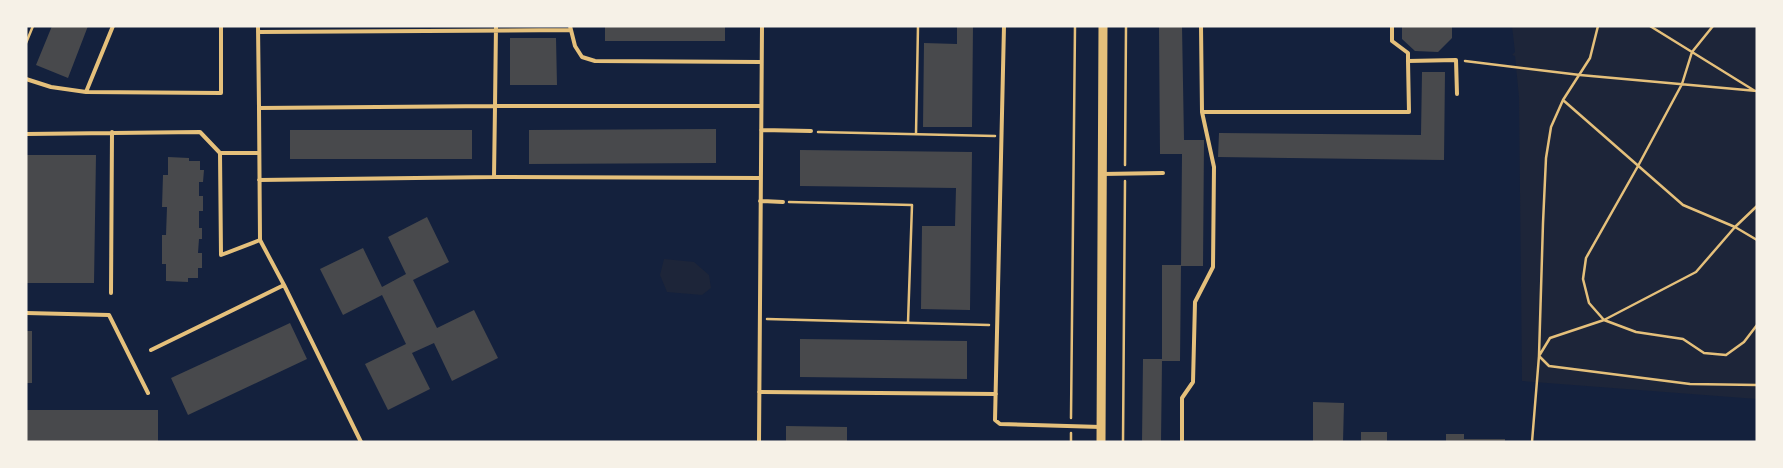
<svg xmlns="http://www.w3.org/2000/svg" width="1783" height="468" viewBox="0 0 1783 468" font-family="'Work Sans',sans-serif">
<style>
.green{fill:#1d2539}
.building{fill:#48494c}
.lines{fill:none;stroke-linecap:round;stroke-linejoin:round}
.path{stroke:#e5c07b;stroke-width:2.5}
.service{stroke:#e5c07b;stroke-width:4}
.tertiary{stroke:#e5c07b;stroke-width:9}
</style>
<rect width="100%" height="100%" fill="#14213d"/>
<path class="green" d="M1512,26H1757V399L1522,381L1519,97L1515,56L1512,55L1515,52Z
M664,259L694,262L709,275L711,288L702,295L667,292L660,275Z"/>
<path class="building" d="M52,26H88L68,78L36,65Z
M605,26H725V41H605Z
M957,26H973L972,127H923L924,43L957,44Z
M1159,26H1182L1184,140H1204L1203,266H1181L1182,154H1160Z
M1402,26H1452V38L1438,52L1415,51L1402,39Z
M510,38H556L557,85H510Z
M1422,72H1445L1444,160L1218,157L1219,133L1421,135Z
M716,129V163L529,164V130Z
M290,130H472V159H290Z
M800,150L972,152L970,310L921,309L922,226H955L956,188L800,186Z
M26,155H96L94,283H26Z
M168,157L189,158V161H200V170H204L203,182H199V196H203V211H199V228H202V239H199L198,253H202V268H198V278H188V282L166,281V264H162V235H166L167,207H162L163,175H168Z
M427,217L449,262L413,280L437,328L474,310L498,358L452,381L434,343L412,353L430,389L388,410L365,364L406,344L382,295L343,315L320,269L363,248L382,287L406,274L388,237Z
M1162,265H1181L1180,361H1162L1161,442H1142L1143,359H1162Z
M290,323L307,359L188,415L171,378Z
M26,331H32V383H26Z
M800,339L967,341V379L800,377Z
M1313,402L1344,403L1343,442H1313Z
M26,410H158V442H26Z
M786,426L847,427V442H786Z
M1361,432H1387V442H1361Z
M1446,434H1464V439H1505V442H1446Z"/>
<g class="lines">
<path class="path" d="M1650,26L1755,91
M1713,26L1692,52L1682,84L1638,166L1586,258L1583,279L1589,303L1604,320L1636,332L1683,339L1704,353L1726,355L1744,342L1757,325
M26,43L33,26
M1465,61L1580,75L1757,91
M1563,100L1683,205L1735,227L1757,240
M818,132L995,136
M916,134L918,26
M1125,165L1126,26
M789,202L912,205L908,323
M1757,206L1735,227L1696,272L1604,320L1550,338L1539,356L1549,366L1690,384L1757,385
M767,319L989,325
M1071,418L1075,26
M1071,442V433
M1123,442L1125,181
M1532,442L1539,356L1543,223L1546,158L1551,127L1563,100L1590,58L1598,26"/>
<path class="service" d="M258,26L259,108
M496,26L495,106H761
M570,26L575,46L582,57L595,61L761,62
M1004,26L995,420L1000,424L1101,427
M1392,26V41L1408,53V61
M258,32L570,30
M26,79L51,87L86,92L221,93V26
M86,92L113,26
M1202,112H1409L1408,61L1456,60L1457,94
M761,130L811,131
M26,134L200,132L220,153L221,255L260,240L259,108L495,106L494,177L259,180
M220,153H259
M1102,174L1163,173
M494,177L760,178
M760,201L783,202
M260,240L284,285L361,442
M111,293L112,132
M26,313L109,315L148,393
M151,350L284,285
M759,392L996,394
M759,442L762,26
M1182,442V398L1193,382L1195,302L1213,267L1214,167L1202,112L1201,26"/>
<path class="tertiary" d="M1101,442L1103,26"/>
</g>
<rect width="1783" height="468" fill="none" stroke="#f6f1e7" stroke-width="55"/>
</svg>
